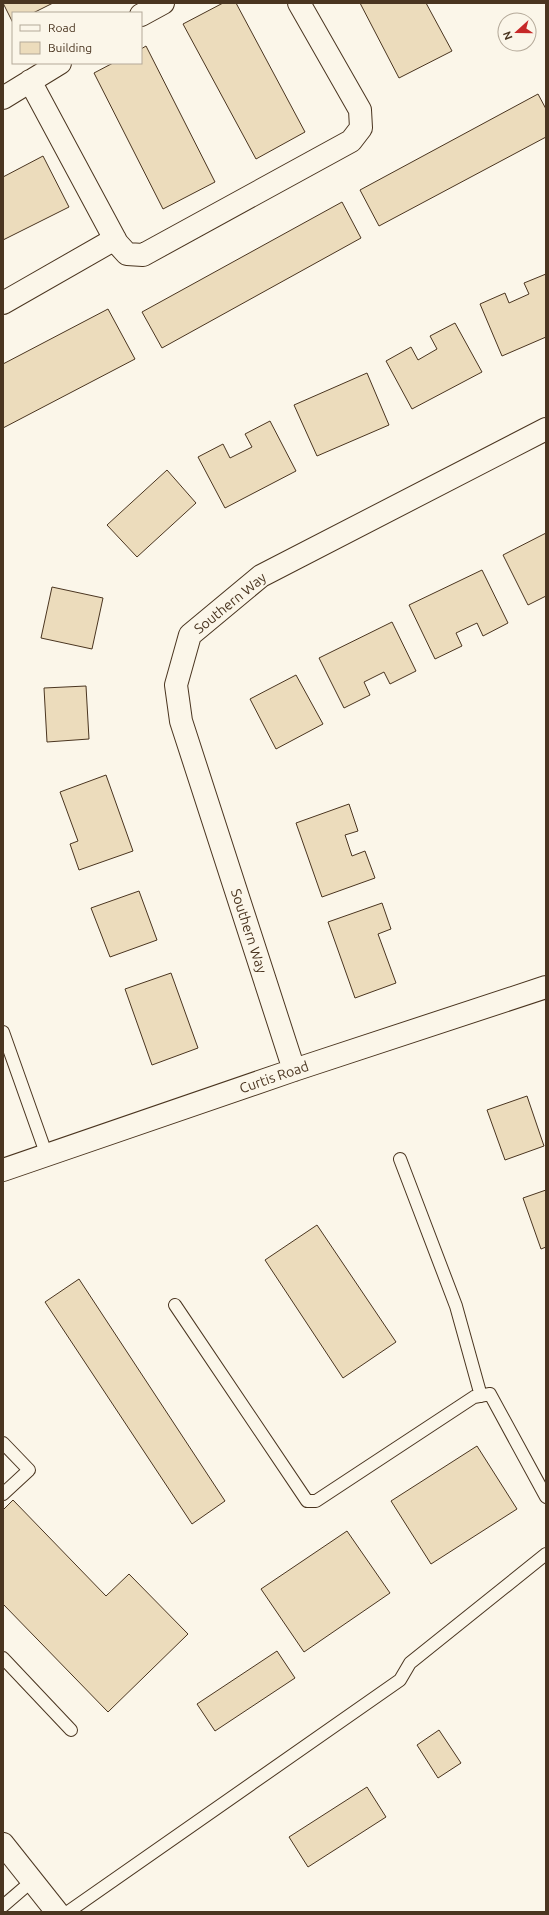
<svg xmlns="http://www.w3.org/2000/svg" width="549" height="1915" viewBox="0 0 549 1915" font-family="Ubuntu,sans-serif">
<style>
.building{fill:#ecdcbc;stroke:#4a3520}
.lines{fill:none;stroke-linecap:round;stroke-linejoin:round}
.lane-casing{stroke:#4a3520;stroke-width:14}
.street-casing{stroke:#4a3520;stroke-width:24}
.secondary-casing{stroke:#4a3520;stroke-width:24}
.lane{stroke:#fbf6e9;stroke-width:12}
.street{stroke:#fbf6e9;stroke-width:22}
.secondary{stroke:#fbf6e9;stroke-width:22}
.labels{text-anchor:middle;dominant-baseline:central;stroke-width:3;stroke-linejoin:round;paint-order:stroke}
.street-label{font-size:14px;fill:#4a3520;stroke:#fbf6e9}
</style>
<rect width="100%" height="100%" fill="#fbf6e9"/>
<path class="building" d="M3,3H53L33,13H13V23Z
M223,3H236L305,132L256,159L183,24Z
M360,3H426L452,51L399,78Z
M146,46L215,182L163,209L94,73L113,63H141V49Z
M538,94L546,109V137L379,226L360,190Z
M43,156L69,207L3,240V177Z
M342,202L361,238L162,348L142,312Z
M546,274V337L502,356L480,304L505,293L509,303L529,294L524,283Z
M108,309L135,359L3,428V364Z
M455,323L482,372L412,409L386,361L411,347L418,360L437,349L430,336Z
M367,373L389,425L317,456L294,405Z
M270,421L296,471L225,508L198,457L223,444L230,458L252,447L245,434Z
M167,470L196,503L137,557L107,525Z
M546,533V596L528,605L503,555Z
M482,570L508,623L483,636L477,623L456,633L462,646L435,659L409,605Z
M52,587L103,598L92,649L41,638Z
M392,622L416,671L390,684L384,672L364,682L370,695L344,708L319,658Z
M296,675L323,724L276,749L250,699Z
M86,686L89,739L47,742L44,688Z
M106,775L133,851L79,870L70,844L78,841L60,792Z
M349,804L358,831L345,835L352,856L365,851L375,878L322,897L296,823Z
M139,891L157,940L110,957L91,908Z
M382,903L391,929L378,934L396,983L355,998L328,922Z
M171,973L198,1048L152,1065L125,989Z
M527,1096L544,1146L505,1160L487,1110Z
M546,1190V1247L541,1249L523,1198Z
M317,1225L396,1342L343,1378L265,1260Z
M79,1279L225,1501L192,1524L45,1302Z
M477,1446L517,1509L431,1564L391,1501Z
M13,1500L106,1596L129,1574L188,1634L108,1712L3,1604V1510Z
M347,1531L390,1593L304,1652L261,1589Z
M277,1651L295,1678L215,1731L197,1704Z
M439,1730L461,1763L438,1778L417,1745Z
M367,1787L386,1817L308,1867L289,1837Z"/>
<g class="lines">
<defs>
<path id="lane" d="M3,1032L47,1156
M400,1159L456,1306L481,1396
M175,1305L307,1501H316L474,1397L490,1394L546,1497
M3,1443L29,1470L3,1494
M3,1658L71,1730
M3,1906L32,1881
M68,1912L400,1680L410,1663L546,1554"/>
<path id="street" d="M141,15L163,3
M30,81L117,243L127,254L143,255L351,141L361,128L360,110L299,3
M3,98L60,63
M3,303L115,239
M294,1070L181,721L176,685L190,635L261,576L546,429
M3,1170L294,1070L546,987"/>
<path id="secondary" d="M3,1844L57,1912"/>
</defs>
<use href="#lane" class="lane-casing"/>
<use href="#street" class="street-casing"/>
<use href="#secondary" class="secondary-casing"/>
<use href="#lane" class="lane"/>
<use href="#street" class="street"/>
<use href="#secondary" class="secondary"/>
</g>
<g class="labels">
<g class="street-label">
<text transform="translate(230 603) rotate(-39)">Southern Way</text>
<text transform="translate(249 931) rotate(72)">Southern Way</text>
<text transform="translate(274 1077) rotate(-19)">Curtis Road</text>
</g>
</g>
<rect width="549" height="1915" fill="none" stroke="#4a3520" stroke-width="8"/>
<rect x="12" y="12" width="130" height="52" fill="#fbf6e9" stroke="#b4a999"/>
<rect x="20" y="25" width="20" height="6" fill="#fbf6e9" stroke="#b4a999"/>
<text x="48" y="32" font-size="12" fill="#4a3520">Road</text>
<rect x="20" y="42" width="20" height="12" fill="#ecdcbc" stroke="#b4a999"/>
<text x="48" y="52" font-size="12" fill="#4a3520">Building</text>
<g transform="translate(517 32) rotate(249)"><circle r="19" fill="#fbf6e9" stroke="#b4a999"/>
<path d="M0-3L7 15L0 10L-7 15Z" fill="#c62828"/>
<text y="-6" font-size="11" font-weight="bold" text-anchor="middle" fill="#4a3520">N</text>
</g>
</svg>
